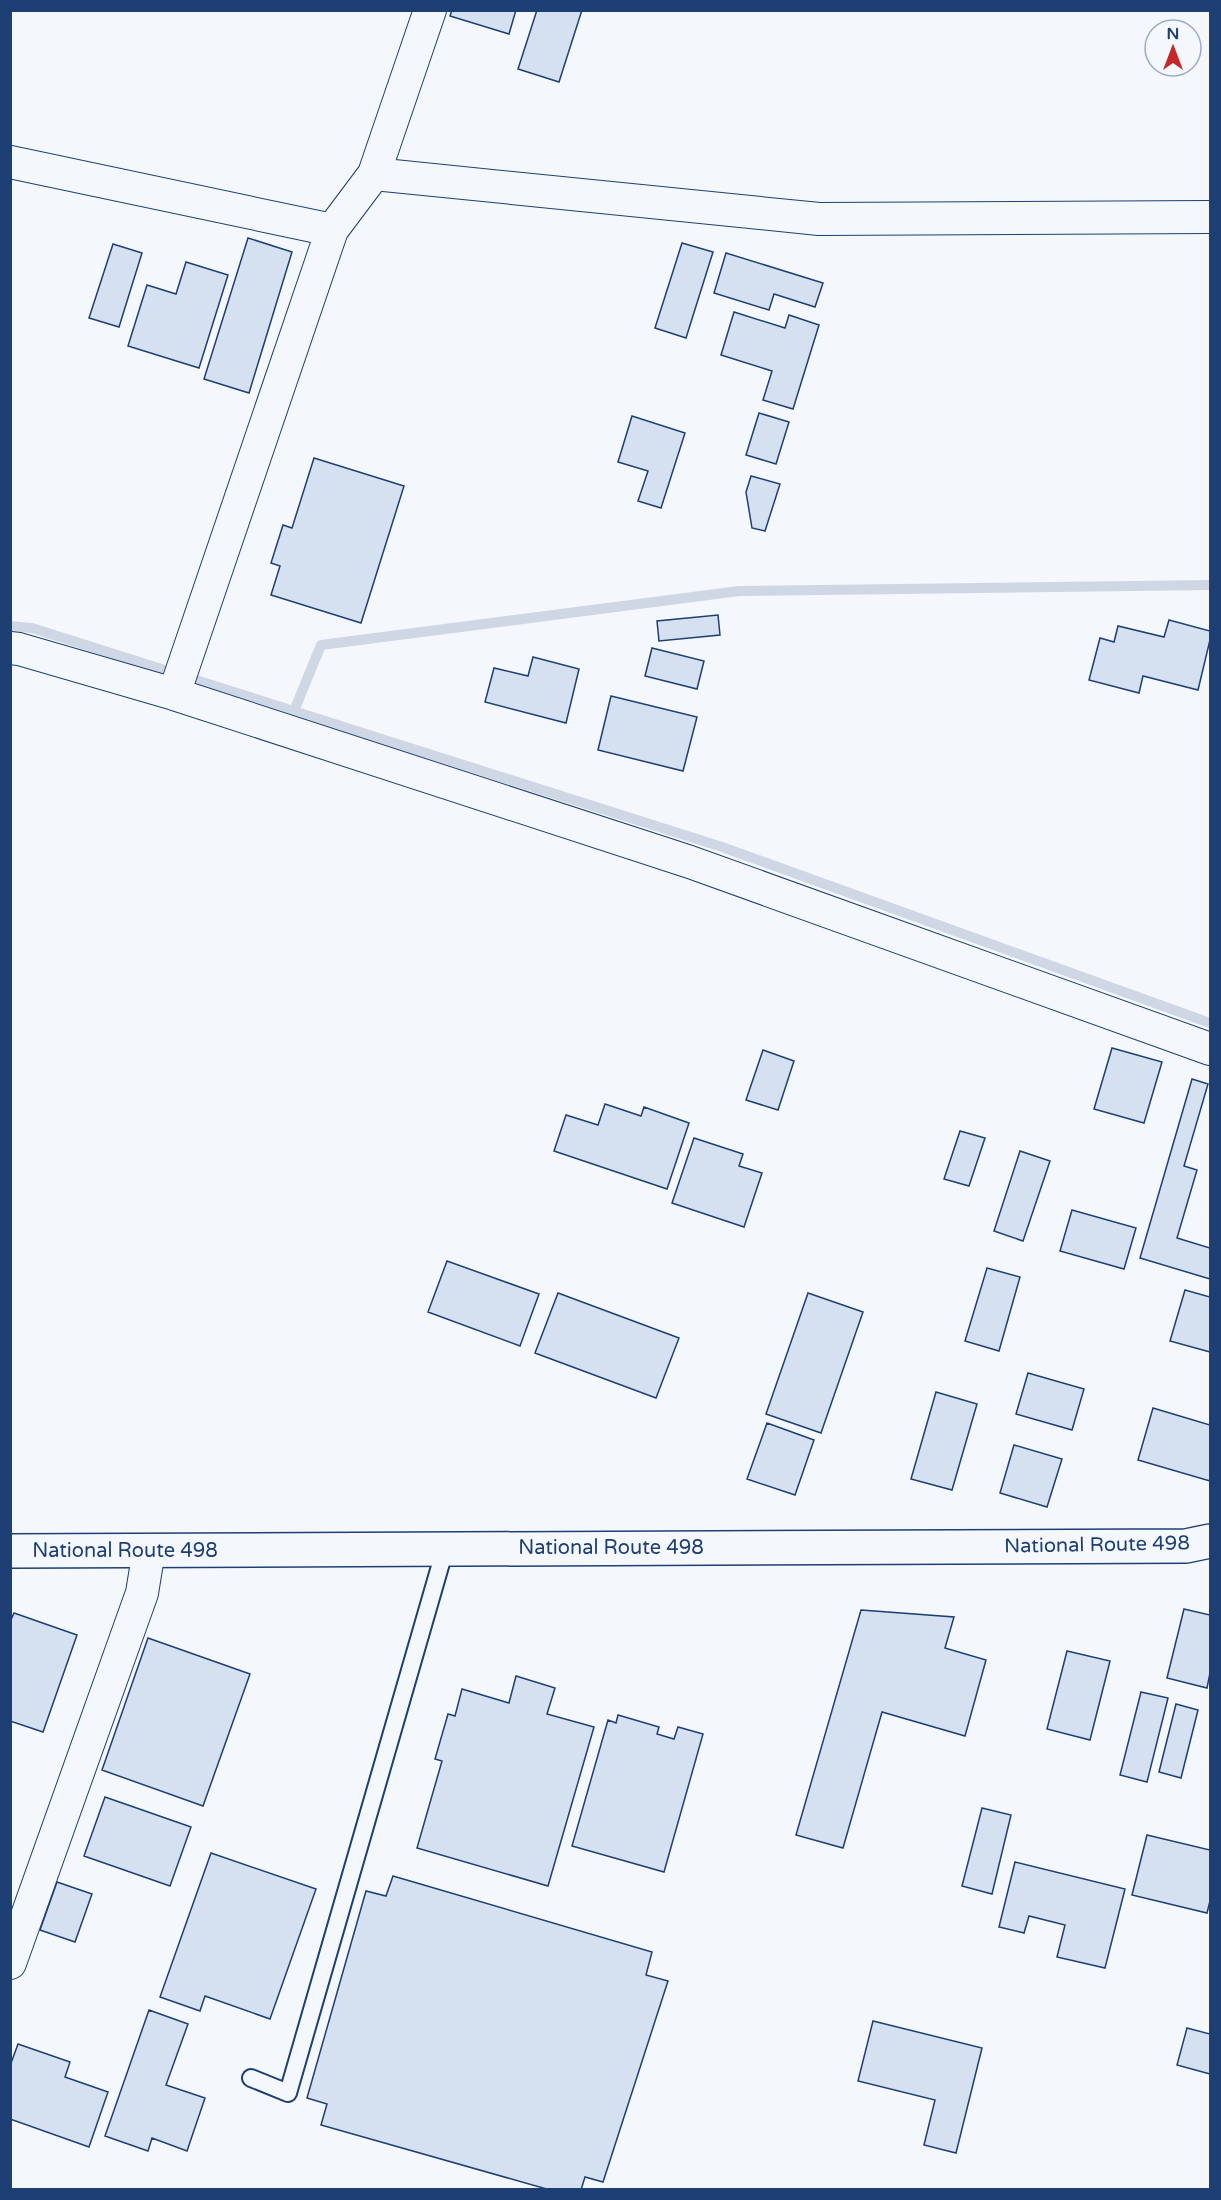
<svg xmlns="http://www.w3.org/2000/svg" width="1221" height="2200" viewBox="0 0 1221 2200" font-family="'Varela Round',sans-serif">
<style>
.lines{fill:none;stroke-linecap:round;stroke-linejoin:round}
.stream{stroke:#cfd7e4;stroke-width:10}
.building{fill:#d5e0f0;stroke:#1d3f73;stroke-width:1.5}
.lane-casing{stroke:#1d3f73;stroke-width:20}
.street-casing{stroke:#1d3f73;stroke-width:34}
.highway-casing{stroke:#1d3f73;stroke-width:36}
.lane{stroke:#f4f7fb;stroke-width:16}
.street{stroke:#f4f7fb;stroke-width:32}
.highway{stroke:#f4f7fb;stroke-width:33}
.labels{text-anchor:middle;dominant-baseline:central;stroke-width:4.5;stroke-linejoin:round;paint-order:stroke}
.street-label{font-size:20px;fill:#1d3f73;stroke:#f4f7fb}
</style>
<rect width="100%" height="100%" fill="#f4f7fb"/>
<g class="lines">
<path class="stream" d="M10,626L32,628L722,847L1210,1023
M294,711L321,645L739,591L1210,585"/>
</g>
<path class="building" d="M452,10H516L509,34L450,16Z
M537,10H582L559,82L518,69Z
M248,238L292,252L249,393L204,379Z
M682,243L713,252L686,338L655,328Z
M113,244L142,253L119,327L89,318Z
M726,253L823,283L815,307L774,294L769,310L714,293Z
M186,262L228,275L199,368L128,346L147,285L176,294Z
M734,312L785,328L789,315L819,325L793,409L763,400L772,371L721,355Z
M759,413L789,422L776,464L746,455Z
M632,416L685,433L661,508L638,501L648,471L618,462Z
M314,458L404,486L361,623L271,595L280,566L271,563L283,525L292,528Z
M751,476L780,484L765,531L752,528L746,492Z
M718,615L720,635L659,641L657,621Z
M1169,620L1210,631V640L1198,690L1143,676L1139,693L1089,680L1100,638L1114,642L1118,626L1164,637Z
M652,648L704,661L697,689L645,676Z
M533,657L579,669L566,723L485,702L494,668L528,676Z
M611,696L697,717L683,771L598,750Z
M1112,1048L1162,1062L1144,1123L1094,1109Z
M763,1050L794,1061L778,1110L746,1100Z
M1192,1079L1208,1084L1184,1166L1197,1170L1177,1238L1210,1248V1279L1140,1258Z
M605,1104L641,1116L644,1107L689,1123L667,1189L554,1151L566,1115L598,1125Z
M960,1131L985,1138L969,1186L944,1179Z
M694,1138L743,1154L739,1166L762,1173L744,1227L672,1203Z
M1020,1151L1050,1161L1023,1241L994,1231Z
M1072,1210L1136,1228L1124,1269L1060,1251Z
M447,1261L539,1294L520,1346L428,1312Z
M987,1268L1020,1277L999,1351L965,1341Z
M1185,1290L1210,1297V1352L1170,1341Z
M558,1293L679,1338L656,1398L535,1353Z
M808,1293L863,1312L821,1433L766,1414Z
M1028,1373L1084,1389L1072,1430L1016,1414Z
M936,1392L977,1404L952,1490L911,1479Z
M1153,1408L1210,1425V1481L1138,1460Z
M767,1423L814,1440L795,1495L747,1479Z
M1014,1445L1062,1459L1047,1507L1000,1493Z
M1184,1609L1210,1615V1673L1207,1688L1167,1678Z
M861,1610L954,1617L945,1648L986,1660L965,1736L882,1712L843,1848L796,1835Z
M14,1613L77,1635L43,1732L10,1721V1622Z
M148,1638L250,1674L203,1806L102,1770Z
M1067,1651L1110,1661L1090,1740L1047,1729Z
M516,1676L555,1688L547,1714L594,1727L548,1886L417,1848L442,1761L435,1759L448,1714L455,1716L462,1689L509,1703Z
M1141,1692L1168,1698L1147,1782L1120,1775Z
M1176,1704L1198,1710L1181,1778L1159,1772Z
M618,1715L659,1727L657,1734L674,1739L678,1727L703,1734L664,1872L572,1846L608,1720L616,1723Z
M105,1797L191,1827L170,1886L84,1856Z
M982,1808L1011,1815L992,1894L962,1886Z
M1147,1835L1210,1850V1901L1207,1913L1132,1895Z
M211,1853L316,1889L270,2019L205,1996L200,2011L160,1997Z
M1015,1862L1125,1889L1105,1968L1057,1957L1065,1925L1029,1916L1024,1933L999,1927Z
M393,1876L652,1952L646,1975L668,1981L603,2182L585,2177L581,2190H550L321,2125L327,2104L307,2098L366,1891L386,1896Z
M57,1882L92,1894L75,1942L40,1930Z
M149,2010L188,2024L166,2085L205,2098L187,2151L152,2138L148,2151L105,2136Z
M873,2021L982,2048L956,2153L924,2145L935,2100L858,2081Z
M1187,2028L1210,2034V2074L1177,2065Z
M18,2044L70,2062L65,2077L108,2092L89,2147L10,2119V2066Z"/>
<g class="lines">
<defs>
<path id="lane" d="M251,2078L288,2093L445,1549"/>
<path id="street" d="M10,162L332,230
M374,174L819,219L1210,217
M10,648L19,649L174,694L690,862L1210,1049
M174,694L332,230L374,174L430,10
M10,1963L142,1593L149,1550"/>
<path id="highway" d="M10,1551L1186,1546L1210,1541"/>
</defs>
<use href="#lane" class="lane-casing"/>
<use href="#street" class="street-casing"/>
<use href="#highway" class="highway-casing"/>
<use href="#lane" class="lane"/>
<use href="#street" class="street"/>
<use href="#highway" class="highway"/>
</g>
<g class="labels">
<g class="street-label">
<text transform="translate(1097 1545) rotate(-1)">National Route 498</text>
<text x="611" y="1548">National Route 498</text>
<text x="125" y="1551">National Route 498</text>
</g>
</g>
<rect width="1221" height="2200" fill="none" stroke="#1d3f73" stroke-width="24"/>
<g transform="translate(1173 48)"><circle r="28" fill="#f4f7fb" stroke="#9eadc5" stroke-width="1.5"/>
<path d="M0-4.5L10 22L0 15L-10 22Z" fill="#c62828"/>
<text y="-9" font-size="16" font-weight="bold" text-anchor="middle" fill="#1d3f73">N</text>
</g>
</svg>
